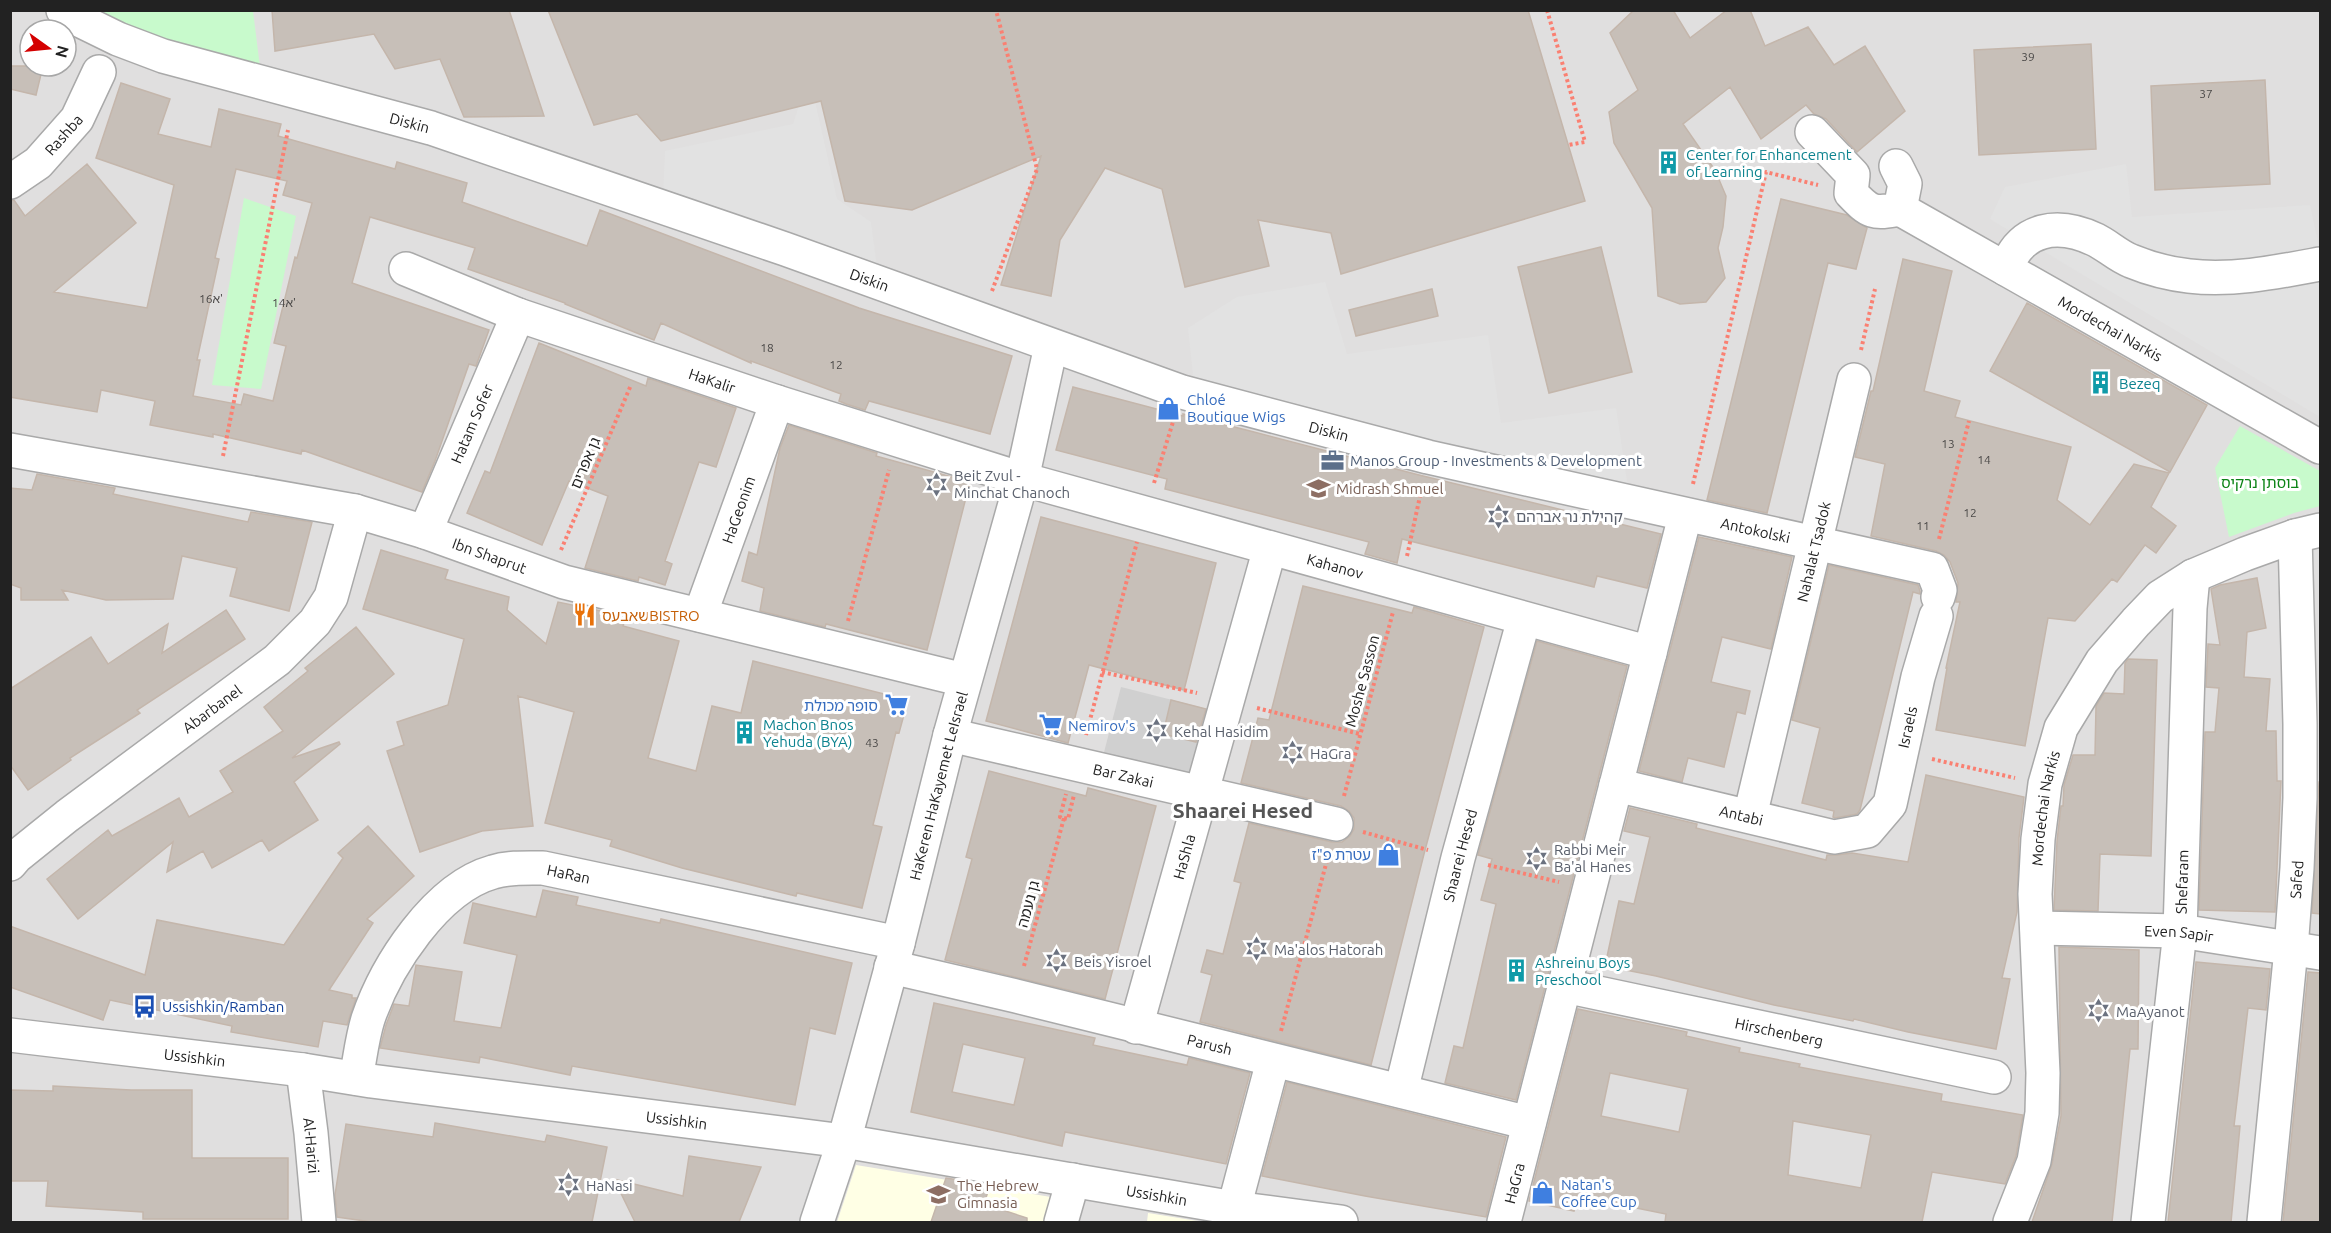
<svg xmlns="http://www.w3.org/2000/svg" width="2331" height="1233" viewBox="0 0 2331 1233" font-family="Ubuntu,'Noto Sans Hebrew',sans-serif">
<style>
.residential{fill:#e0dfdf;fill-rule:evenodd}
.education{fill:#ffffe5}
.religious{fill:#d0d0d0}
.park{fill:#c8facc}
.parking{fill:#e2e2e2}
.building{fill:#c7bfb8;stroke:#c4b6ab;stroke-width:1.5;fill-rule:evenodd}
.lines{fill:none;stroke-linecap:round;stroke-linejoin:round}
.minor-casing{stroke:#a9a9a9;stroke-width:36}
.path{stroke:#fa8072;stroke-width:4;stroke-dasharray:3 3;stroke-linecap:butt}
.minor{stroke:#fff;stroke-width:33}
.labels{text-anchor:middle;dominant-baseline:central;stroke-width:6;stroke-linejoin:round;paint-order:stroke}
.number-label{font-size:12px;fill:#4b4948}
.street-label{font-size:15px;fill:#222;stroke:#fff}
.culture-label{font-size:15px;fill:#0d838f;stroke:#fff;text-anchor:start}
.shop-label{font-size:15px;fill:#366cbe;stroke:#fff;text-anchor:start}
.service-label{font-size:15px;fill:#4e5e75;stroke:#fff;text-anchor:start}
.worship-label{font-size:15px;fill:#5b616d;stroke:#fff;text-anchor:start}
.park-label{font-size:15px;fill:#0c8416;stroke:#fff}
.education-label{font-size:15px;fill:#785e54;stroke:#fff;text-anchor:start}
.food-label{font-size:15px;fill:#c56008;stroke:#fff;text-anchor:start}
.transit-label{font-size:15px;fill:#164399;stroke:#fff;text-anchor:start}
.district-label{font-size:21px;font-weight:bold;fill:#555;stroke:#fff}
</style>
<rect width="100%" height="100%" fill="#f2efe9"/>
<path class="residential" d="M11,11H2320V1222H11ZM30,30H66V66H30Z"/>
<path class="education" d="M856,1165L1063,1199L1057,1222H837Z
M1148,1213L1204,1222H1147Z"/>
<path class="religious" d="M1121,687L1208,709L1189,783L1102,760Z"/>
<path class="park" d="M88,11H253L260,67L144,39Z
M244,198L296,216L261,389L212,385Z
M2240,426L2320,471V506L2294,513L2229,537L2215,468Z"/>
<path class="parking" d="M809,75L837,199L871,222L877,267L663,196L665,151L793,124Z
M2126,164L2132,217L2310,205L2320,252V417L1990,219L2005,187Z
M1325,282L1347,354L1488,335L1501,423L1616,408L1629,494L1194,384L1188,328L1237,297Z"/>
<path class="building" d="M272,10H509L544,116L464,117L440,59L395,69L374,34L275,51Z
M548,10H1528L1585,201L1341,274L1331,233L1258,220L1269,266L1185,287L1162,189L1105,168L1060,240L1051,296L1001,285L1041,156L912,210L845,201L821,101L661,141L637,114L594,125Z
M1634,10H1673L1690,38L1727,10H1750L1765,46L1808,27L1834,65L1865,46L1905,111L1857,152L1826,119L1814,114L1806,105L1761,139L1730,87L1683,124L1715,170L1726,196L1723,227L1718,248L1725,278L1706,302L1680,304L1658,296L1652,208L1614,143L1609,112L1638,90L1610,33Z
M2091,44L2096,149L1979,155L1974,50Z
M10,66H43L36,95L10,89Z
M2265,80L2270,184L2155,190L2151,86Z
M121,83L170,99L158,134L211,147L219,109L281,124L278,136L395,169L397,162L467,183L462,202L587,246L600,210L859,308L1012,356L990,434L869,401L865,410L846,404L839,401L841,394L751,361V363L661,323L654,340L565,304V303L468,269L475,248L370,217L352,283L489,330L476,366L469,364L435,461L422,492L302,450L301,454L213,434V437L150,425L155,401L101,390L97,412L10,397V201L14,200L25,216L87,164L136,223L54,292L147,308L174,185L96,158ZM236,169L287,181L283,195L312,203L297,258L295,257L274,343L286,346L273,401L244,394L241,405L193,396L200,360H197L219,259L215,258Z
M1781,199L1847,215L1867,228L1856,269L1828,263L1767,513L1707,500Z
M1601,247L1632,372L1549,393L1518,267Z
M1903,259L1952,271L1924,391L1960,401L1955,417L2071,447L2057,500L2090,525L2134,464L2169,473L2151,507L2176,526L2156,553L2145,545L2117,582L2112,579L2075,621L2048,618L2025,746L1936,730L1947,668H1946L1960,602H1956L1958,583L1950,562L1944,555L1936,551L1871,536L1885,464L1855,457L1871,391H1873Z
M1432,289L1438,316L1356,336L1349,310Z
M2027,303L2207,405L2170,472L1990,371Z
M539,343L646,386L648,378L736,408L716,467L699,462L665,561L672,564L665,585L639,577L638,581L585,568L608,496L569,481L542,545L467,513L485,471L490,473Z
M1073,387L1183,416V414L1254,432L1419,475L1661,534L1647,588L1597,576L1594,587L1402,539L1397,563L1365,554L1369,542L1165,489L1167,479L1056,450Z
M789,425L877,453L876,456L970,482L927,650L826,624L825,627L760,611L764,588L742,581L749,552L757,555L780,448Z
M37,474L115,488L113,494L248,522L251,512L312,522L289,611L230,596L237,568L182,556L173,599L106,600L62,590L68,600H21V588L10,584V488L32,490Z
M1041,517L1216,563L1184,690L1089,665L1068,743L986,721Z
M1699,537L1792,557L1771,649L1722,637L1711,682L1750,691L1745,714L1737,712L1724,767L1688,758L1682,782L1639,771Z
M381,550L448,570L445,579L509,597L507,610L546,644L558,602L626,616L623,626L679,641L648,758L696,771L712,706L741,713L753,661L908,700L899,733L896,732L873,825L882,827L862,908L797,893L796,896L682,868L610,846L612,840L545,823L574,712L518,696L533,826L482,831L420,852L387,751L404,745L397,722L448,705L464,639L363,609Z
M1829,565L1918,585L1920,591V594L1913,592L1860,810L1857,814L1835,818L1833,817L1834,811L1802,803L1820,728L1792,720Z
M2257,578L2266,628L2247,632L2244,677L2270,679L2266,731H2276L2277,781H2281L2275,912L2199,910L2205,732H2215L2219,688L2206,687L2208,644L2220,645L2211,589L2220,585Z
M1303,586L1412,613L1414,607L1484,627L1424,854L1371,1065L1200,1022L1212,975L1201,972L1207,950L1223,954L1241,883L1234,881L1249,823L1332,842H1342L1350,836L1354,829V818L1349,811L1341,806L1241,783L1258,718L1269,720Z
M226,610L245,639L137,710L140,713L70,758L71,760L28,790L10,765V689L91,637L108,664L168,624L162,653Z
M356,627L394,674L292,758L339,742L340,744L294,782L318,820L269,851L262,840L212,868L203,851L167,872L173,842L78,919L47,879L108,830L112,836L179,798L189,817L233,792L220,771L283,731L264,707L308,671L305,668Z
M1537,641L1627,666L1516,1100L1445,1083L1454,1046L1463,1048L1496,904L1481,900L1492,859L1478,855Z
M2128,659L2157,660L2151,856L2100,854L2098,911L2054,910L2057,841L2061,806H2063L2064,785L2073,755H2095L2096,706L2104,693L2124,694L2125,663Z
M1171,700L1206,709L1196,742L1163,734Z
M989,771L1086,796L1088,788L1156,806L1105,999L945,960L972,859L966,857Z
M1926,775L2024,797L2019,838L2017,912L2002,978L2010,979L1996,1049L1908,1032L1854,1019L1853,1021L1774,1005L1656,976L1605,966L1619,901L1634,904L1650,837L1624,831L1630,808L1697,824L1696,828L1826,860L1827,855H1837L1852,853L1908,862Z
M2319,782H2320V914L2312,913Z
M368,826L414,876L367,919L373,923L329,990L352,995V998H356L347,1025L323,1021L318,1047L231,1032L232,1026L110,1000L103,1020L10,987V926L145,975L157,920L284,945L343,858L338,853Z
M543,890L578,897L576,905L660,923L661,919L852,963L835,1034L810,1028L795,1105L572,1066L570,1075L480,1057L479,1063L380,1048L386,1025L394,1004L409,1006L416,965L462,972L454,1021L501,1028L517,955L464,943L473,903L536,917Z
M2059,947L2139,950L2138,1049H2130L2112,1222H2032L2052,1164L2061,1116Z
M2196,962L2270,969L2266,1010L2248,1008L2234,1126H2240L2231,1222H2168Z
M2308,972L2320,973V1222H2283Z
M934,1003L1095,1038L1093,1045L1187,1065L1189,1058L1250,1073L1226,1164L1065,1132L1062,1146L911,1112ZM963,1044L1025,1058L1014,1105L952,1092Z
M1578,1009L1687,1032L1686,1036L1740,1048L1739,1052L1800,1064L1799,1067L1942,1094L1941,1101L2023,1115L2016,1156L2005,1184L1932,1172L1922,1222H1665L1666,1214L1577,1196L1574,1211L1529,1201ZM1610,1073L1688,1089L1679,1132L1601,1116ZM1793,1121L1871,1135L1861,1188L1788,1175Z
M1287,1082L1506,1137L1486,1217L1365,1196L1262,1176Z
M53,1086L131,1090H192V1158H288V1219H143V1212L46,1206L48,1181H10V1090L53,1091Z
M435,1123L545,1142L547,1135L607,1147L592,1222H372L337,1217L335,1195L346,1124L433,1137Z
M689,1156L761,1167L739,1222H635L614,1179L683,1196Z
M946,1178L990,1185L984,1204L1027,1218V1222H931Z"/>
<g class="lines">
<defs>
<g id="minor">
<path id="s1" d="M63,10L69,15L118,39L163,56L431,128L785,249L1182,392L1428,457L1932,569L1940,590L1938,597"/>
<path d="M1812,132L1853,175L1851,193C1870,213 1873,214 1900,209L1905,184L1896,166"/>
<path id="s2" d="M10,182L38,163L77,119L99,72"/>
<path id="s3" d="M1900,209L2320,447"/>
<path id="s4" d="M406,269L518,315L777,402L1022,479L1650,653"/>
<path d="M2006,269C2021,227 2058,222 2096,240C2108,246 2118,256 2131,261C2148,268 2171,274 2189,276C2233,281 2277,272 2320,264"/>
<path id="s5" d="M10,450L355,511L425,532L564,582L964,680"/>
<path id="s6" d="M425,532L518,315"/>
<path id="s7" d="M700,615L777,402"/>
<path id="s8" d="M950,735L1336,824"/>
<path id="s9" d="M1616,785L1834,837L1867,831L1890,804L1918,677L1936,616"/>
<path id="s10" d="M1750,816L1854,380"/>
<path id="s11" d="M10,864L16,857L67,816L277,660L315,622L331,597L355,511"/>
<path id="s12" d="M2037,928L2180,931L2320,953"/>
<path id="s13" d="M891,967L1016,996L1529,1123"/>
<path id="s14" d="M1565,986L1994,1077"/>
<path id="s15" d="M1136,1027L1270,548"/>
<path id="s16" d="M10,1035L303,1070L371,1081L844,1141L1234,1208L1341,1222"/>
<path id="s17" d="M303,1070L311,1133L319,1222"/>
<path id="s18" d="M356,1078C360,1059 362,1038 368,1019C386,966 436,888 493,872C509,867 527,868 543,868L898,943"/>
<path id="s19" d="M1401,1091L1458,858L1524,619"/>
<path d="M1234,1208L1273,1061"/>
<path id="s20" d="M817,1222L844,1141L898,943L950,735L1022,479L1051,346"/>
<path d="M1061,1222L1073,1180"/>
<path id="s21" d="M1504,1222L1685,516"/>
<path id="s22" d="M2010,1222L2034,1161L2042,1113L2043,1073L2035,894L2038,839L2045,784L2061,728L2102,661L2136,622L2160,597L2193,576L2245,554L2295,536L2320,530"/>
<path id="s23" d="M2148,1222L2180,931L2190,608L2193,576"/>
<path id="s24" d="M2264,1222L2291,949L2297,868L2300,798V724L2295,536"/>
</g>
</defs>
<use href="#minor" class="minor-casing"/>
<path class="path" d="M1547,10L1585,142L1568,145
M992,291L1037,169L996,10
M1861,350L1875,289
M223,456L288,130
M1154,483L1173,422
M1693,484L1766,172L1818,185
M1939,539L1969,421
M561,550L631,385
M1407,556L1422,487
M848,621L889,470
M1102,672L1197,693
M1257,708L1360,734
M1086,735L1137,542
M1932,759L2015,778
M1344,796L1393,612
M1064,818L1068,819L1074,795
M1363,832L1428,850
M1488,865L1559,882
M1024,966L1064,818L1060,817L1066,794
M1281,1031L1329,853"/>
<use href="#minor" class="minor"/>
</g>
<defs>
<symbol id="building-bare" viewBox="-9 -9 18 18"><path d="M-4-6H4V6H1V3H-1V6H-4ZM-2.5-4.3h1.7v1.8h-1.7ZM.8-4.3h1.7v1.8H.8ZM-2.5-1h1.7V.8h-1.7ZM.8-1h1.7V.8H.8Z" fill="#0f9aa8" stroke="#fff" stroke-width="2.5" paint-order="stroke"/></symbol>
<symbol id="shop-bare" viewBox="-9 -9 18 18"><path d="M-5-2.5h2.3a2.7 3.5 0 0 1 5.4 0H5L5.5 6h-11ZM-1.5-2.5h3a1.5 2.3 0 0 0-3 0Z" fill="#3f7fe0" stroke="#fff" stroke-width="2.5" paint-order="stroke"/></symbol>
<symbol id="office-bare" viewBox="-9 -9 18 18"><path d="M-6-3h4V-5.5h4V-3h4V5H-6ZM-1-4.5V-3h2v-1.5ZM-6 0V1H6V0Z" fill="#5c6f8a" stroke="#fff" stroke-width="2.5" paint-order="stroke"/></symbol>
<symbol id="synagogue-bare" viewBox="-9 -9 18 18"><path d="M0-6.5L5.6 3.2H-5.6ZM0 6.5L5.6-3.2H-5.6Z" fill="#6b7280" stroke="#fff" stroke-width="2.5" paint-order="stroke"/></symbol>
<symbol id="university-bare" viewBox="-9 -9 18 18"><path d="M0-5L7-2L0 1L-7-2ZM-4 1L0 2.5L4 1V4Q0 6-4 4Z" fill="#8d6e63" stroke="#fff" stroke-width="2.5" paint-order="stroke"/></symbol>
<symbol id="restaurant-bare" viewBox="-9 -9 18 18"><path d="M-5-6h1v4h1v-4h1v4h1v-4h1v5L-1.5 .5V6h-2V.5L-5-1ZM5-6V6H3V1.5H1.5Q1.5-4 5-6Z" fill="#e8710a" stroke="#fff" stroke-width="2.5" paint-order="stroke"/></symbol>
<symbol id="supermarket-bare" viewBox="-9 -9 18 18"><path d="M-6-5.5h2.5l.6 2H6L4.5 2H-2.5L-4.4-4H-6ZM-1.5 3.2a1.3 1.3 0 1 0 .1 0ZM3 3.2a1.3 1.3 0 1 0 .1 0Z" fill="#3f7fe0" stroke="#fff" stroke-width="2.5" paint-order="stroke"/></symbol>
<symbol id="bus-bare" viewBox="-9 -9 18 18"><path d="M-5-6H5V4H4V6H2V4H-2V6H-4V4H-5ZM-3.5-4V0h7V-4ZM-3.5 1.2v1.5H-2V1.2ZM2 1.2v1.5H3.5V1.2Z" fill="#1a4fb4" stroke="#fff" stroke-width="2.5" paint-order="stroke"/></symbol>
<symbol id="school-bare" viewBox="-9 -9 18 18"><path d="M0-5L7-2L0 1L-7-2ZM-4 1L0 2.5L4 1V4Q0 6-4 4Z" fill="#8d6e63" stroke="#fff" stroke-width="2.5" paint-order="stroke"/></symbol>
</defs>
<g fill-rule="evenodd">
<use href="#building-bare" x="1652" y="146" width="33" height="33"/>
<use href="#building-bare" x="2084" y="366" width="33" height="33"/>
<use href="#shop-bare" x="1152" y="392" width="33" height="33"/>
<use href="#office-bare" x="1316" y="444" width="33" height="33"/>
<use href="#synagogue-bare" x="920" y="468" width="33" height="33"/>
<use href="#university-bare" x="1302" y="472" width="33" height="33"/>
<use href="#synagogue-bare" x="1482" y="500" width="33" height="33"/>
<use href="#restaurant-bare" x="568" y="598" width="33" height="33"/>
<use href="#supermarket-bare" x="880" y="688" width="33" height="33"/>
<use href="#supermarket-bare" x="1034" y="708" width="33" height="33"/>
<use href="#synagogue-bare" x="1140" y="714" width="33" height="33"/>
<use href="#building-bare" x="728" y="716" width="33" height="33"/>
<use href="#synagogue-bare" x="1276" y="736" width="33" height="33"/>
<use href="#shop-bare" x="1372" y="838" width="33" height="33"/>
<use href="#synagogue-bare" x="1520" y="842" width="33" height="33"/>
<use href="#synagogue-bare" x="1240" y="932" width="33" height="33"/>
<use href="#synagogue-bare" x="1040" y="944" width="33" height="33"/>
<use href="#building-bare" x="1500" y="954" width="33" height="33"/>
<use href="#bus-bare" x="128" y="990" width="33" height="33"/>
<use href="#synagogue-bare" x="2082" y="994" width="33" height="33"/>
<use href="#synagogue-bare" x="552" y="1168" width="33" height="33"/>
<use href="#shop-bare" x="1526" y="1176" width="33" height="33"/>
<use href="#school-bare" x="922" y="1178" width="33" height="33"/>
</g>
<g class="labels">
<g class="number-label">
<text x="2028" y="56">39</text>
<text x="2206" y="93">37</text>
<text x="211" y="298">16א'</text>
<text x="284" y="302">14א'</text>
<text x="767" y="347">18</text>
<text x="836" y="364">12</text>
<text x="1948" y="443">13</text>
<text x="1984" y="459">14</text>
<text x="1970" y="512">12</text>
<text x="1923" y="525">11</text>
<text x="872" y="742">43</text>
</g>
<g class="street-label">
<text stroke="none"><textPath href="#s1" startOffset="366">Diskin</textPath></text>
<text stroke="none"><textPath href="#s2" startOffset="72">Rashba</textPath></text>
<text stroke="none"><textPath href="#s1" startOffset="852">Diskin</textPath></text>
<text stroke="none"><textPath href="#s3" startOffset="242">Mordechai Narkis</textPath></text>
<text stroke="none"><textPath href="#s4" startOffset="326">HaKalir</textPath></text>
<text stroke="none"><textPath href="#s6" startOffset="118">Hatam Sofer</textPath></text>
<text stroke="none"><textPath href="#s1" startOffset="1336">Diskin</textPath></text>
<text transform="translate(585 463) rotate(-67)">גן אפרים</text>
<text stroke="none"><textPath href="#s7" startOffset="112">HaGeonim</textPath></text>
<text stroke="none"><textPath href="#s1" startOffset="1774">Antokolski</textPath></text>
<text stroke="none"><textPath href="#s10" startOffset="272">Nahalat Tsadok</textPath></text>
<text stroke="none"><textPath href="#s5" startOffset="492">Ibn Shaprut</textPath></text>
<text stroke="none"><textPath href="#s4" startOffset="976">Kahanov</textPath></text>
<text transform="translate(1362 681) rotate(-75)">Moshe Sasson</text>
<text stroke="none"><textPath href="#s11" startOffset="255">Abarbanel</textPath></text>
<text stroke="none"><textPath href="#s9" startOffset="372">Israels</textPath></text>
<text stroke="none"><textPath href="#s8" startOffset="178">Bar Zakai</textPath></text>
<text stroke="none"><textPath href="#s20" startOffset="453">HaKeren HaKayemet LeIsrael</textPath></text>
<text stroke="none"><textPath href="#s22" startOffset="420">Mordechai Narkis</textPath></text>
<text stroke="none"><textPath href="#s9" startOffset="129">Antabi</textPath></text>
<text stroke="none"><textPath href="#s19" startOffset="243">Shaarei Hesed</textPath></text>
<text stroke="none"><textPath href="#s15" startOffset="177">HaShla</textPath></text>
<text stroke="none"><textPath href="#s18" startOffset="336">HaRan</textPath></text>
<text stroke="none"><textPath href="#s24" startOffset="344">Safed</textPath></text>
<text stroke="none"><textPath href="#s23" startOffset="342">Shefaram</textPath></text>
<text transform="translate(1028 904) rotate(-75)">גן נעמה</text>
<text stroke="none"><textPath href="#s12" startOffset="142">Even Sapir</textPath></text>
<text stroke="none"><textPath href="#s14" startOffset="219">Hirschenberg</textPath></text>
<text stroke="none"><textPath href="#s13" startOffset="328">Parush</textPath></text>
<text stroke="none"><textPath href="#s16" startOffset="186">Ussishkin</textPath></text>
<text stroke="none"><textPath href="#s16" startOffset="672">Ussishkin</textPath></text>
<text stroke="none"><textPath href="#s17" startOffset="76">Al-Harizi</textPath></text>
<text stroke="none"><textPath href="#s21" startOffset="40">HaGra</textPath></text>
<text stroke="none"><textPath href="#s16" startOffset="1158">Ussishkin</textPath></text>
</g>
<g class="culture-label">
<text x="1686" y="154">Center for Enhancement<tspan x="1686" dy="17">of Learning</tspan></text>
<text x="2119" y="383">Bezeq</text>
<text x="763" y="724">Machon Bnos<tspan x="763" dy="17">Yehuda (BYA)</tspan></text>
<text x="1535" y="962">Ashreinu Boys<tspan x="1535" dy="17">Preschool</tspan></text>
</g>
<g class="shop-label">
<text x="1187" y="399">Chloé<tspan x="1187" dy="17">Boutique Wigs</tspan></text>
<text x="878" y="705" text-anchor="end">סופר מכולת</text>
<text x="1068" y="725">Nemirov's</text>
<text x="1371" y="854" text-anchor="end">עטרת פ"ז</text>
<text x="1561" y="1184">Natan's<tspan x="1561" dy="17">Coffee Cup</tspan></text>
</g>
<g class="service-label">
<text x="1350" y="460">Manos Group - Investments &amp; Development</text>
</g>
<g class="worship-label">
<text x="954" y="475">Beit Zvul -<tspan x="954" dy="17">Minchat Chanoch</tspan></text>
<text x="1516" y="516">קהילת נר אברהם</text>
<text x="1174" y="731">Kehal Hasidim</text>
<text x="1310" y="753">HaGra</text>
<text x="1554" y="849">Rabbi Meir<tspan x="1554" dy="17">Ba'al Hanes</tspan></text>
<text x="1274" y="949">Ma'alos Hatorah</text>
<text x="1074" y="961">Beis Yisroel</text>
<text x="2116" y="1011">MaAyanot</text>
<text x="586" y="1185">HaNasi</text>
</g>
<g class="park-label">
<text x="2260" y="482">בוסתן נרקיס</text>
</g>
<g class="education-label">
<text x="1336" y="488">Midrash Shmuel</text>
<text x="957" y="1185">The Hebrew<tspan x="957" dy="17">Gimnasia</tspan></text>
</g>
<g class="food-label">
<text x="602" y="615">שאבעסBISTRO</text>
</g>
<g class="transit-label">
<text x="162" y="1006">Ussishkin/Ramban</text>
</g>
<g class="district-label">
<text x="1243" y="810">Shaarei Hesed</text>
</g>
</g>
<rect width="2331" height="1233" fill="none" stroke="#222222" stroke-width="24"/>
<g transform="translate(48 48) rotate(105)"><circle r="28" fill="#ffffff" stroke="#a7a7a7" stroke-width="1.5"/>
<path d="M0-4.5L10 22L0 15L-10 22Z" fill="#d40000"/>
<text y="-9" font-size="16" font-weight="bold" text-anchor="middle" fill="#222222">N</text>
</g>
</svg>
